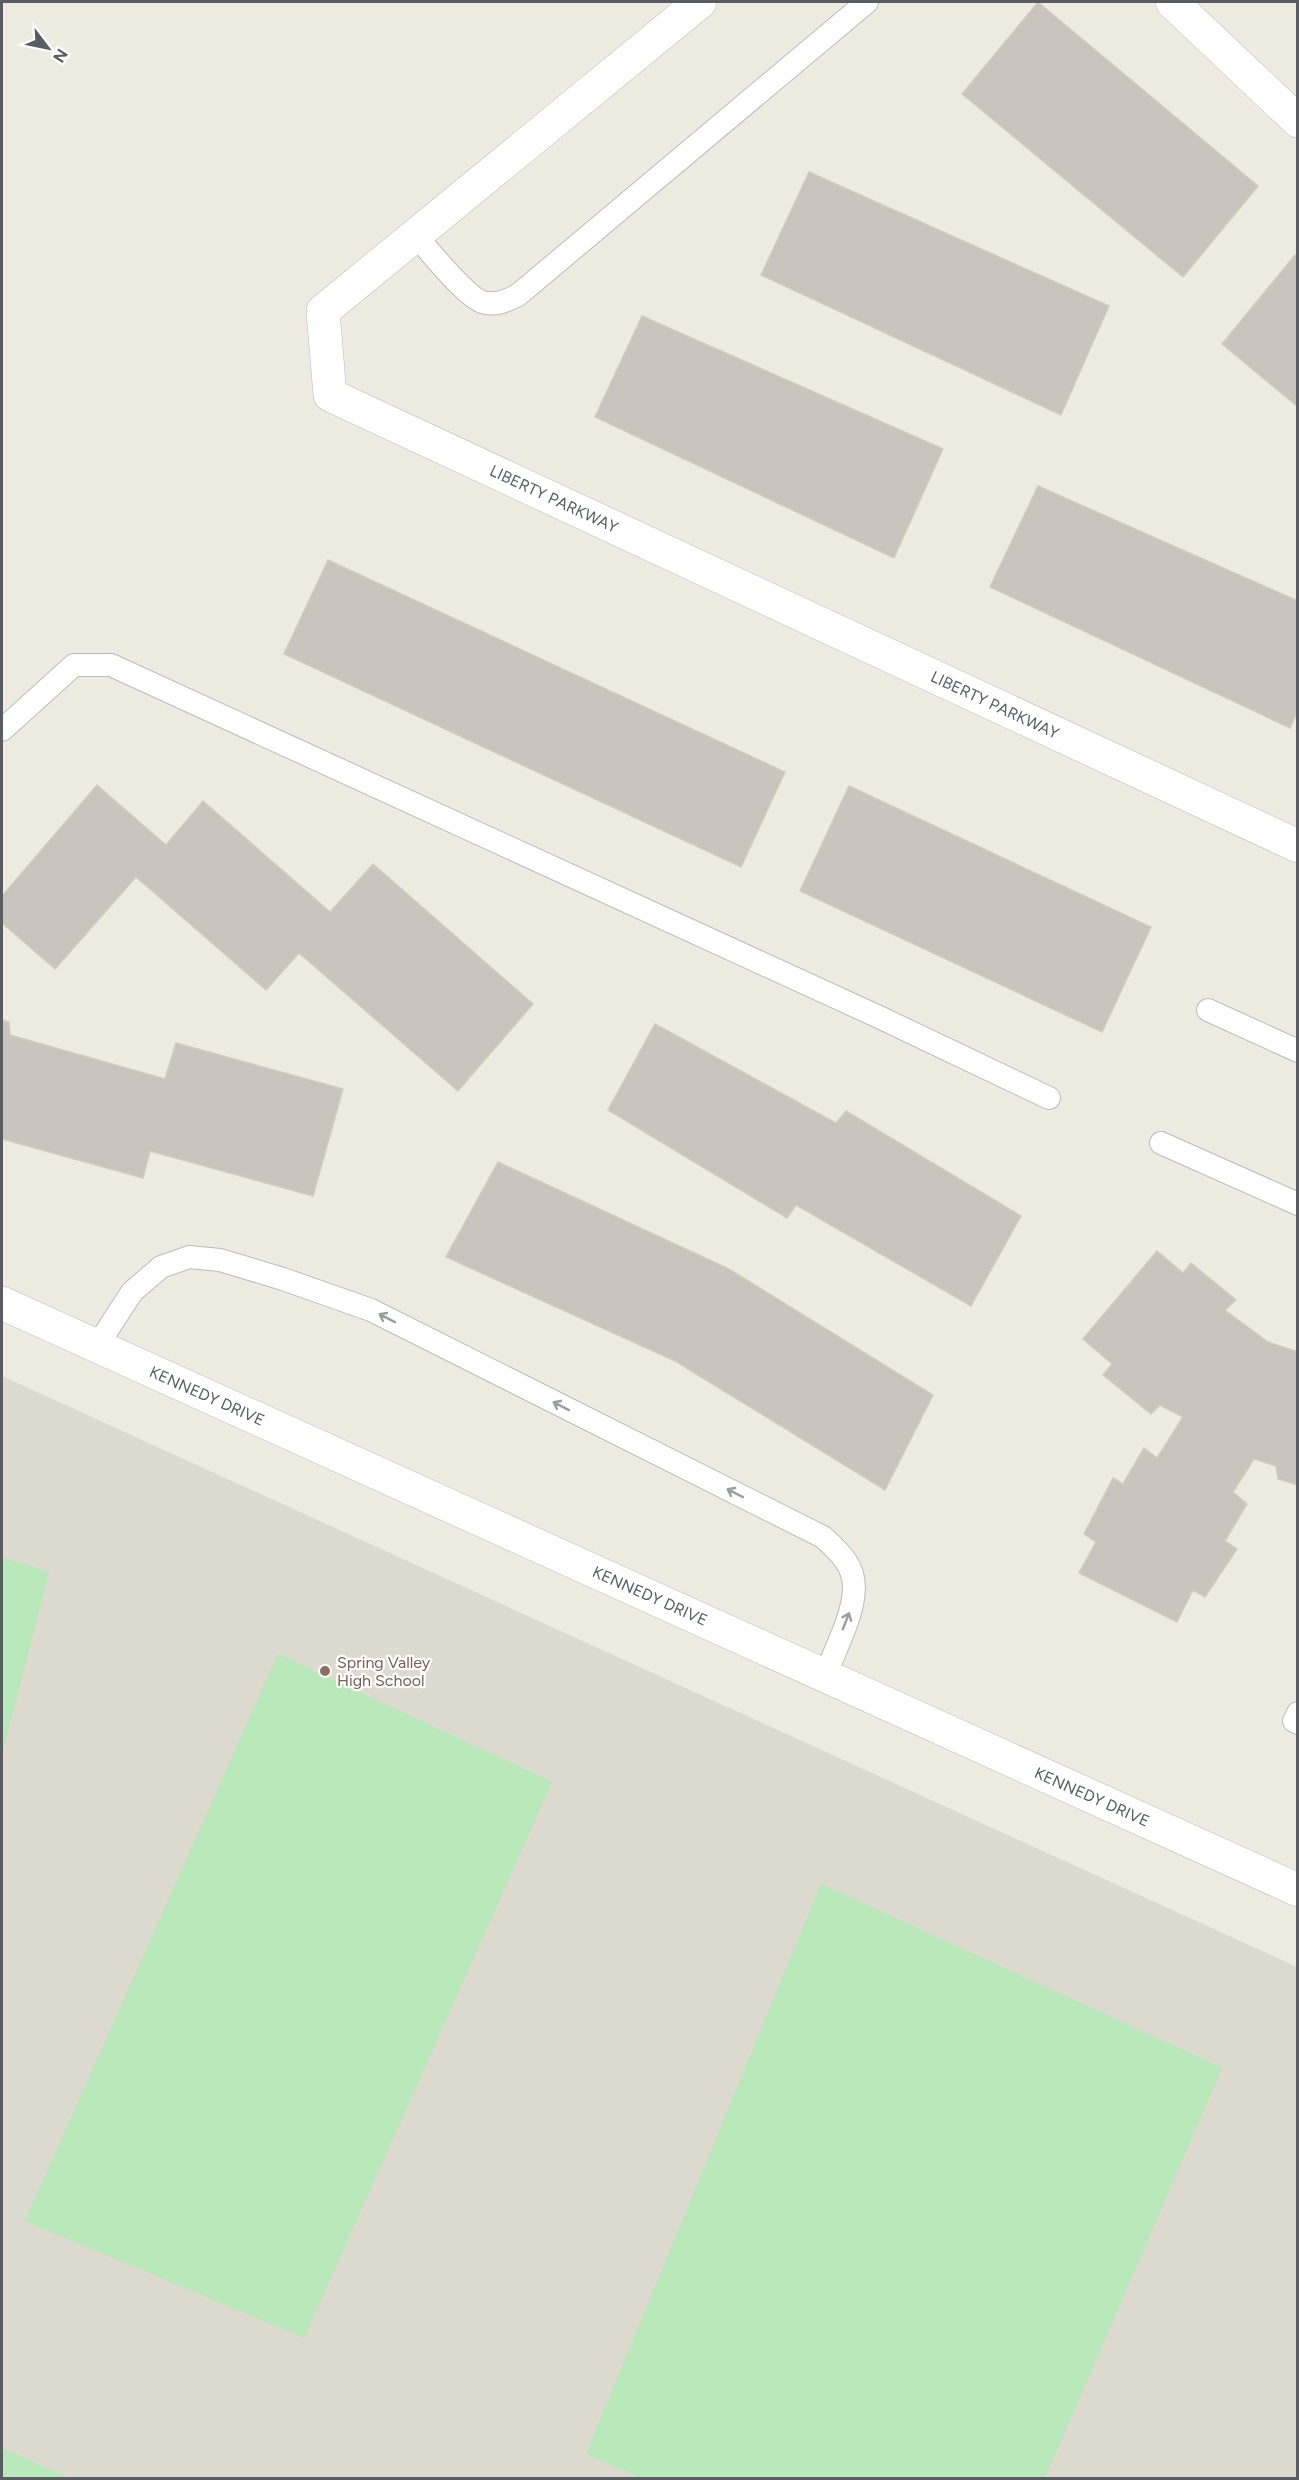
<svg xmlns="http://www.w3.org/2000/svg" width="1299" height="2480" viewBox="0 0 1299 2480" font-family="Figtree,sans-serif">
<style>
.education{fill:#dddacf}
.green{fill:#b9e9ba}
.building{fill:#c9c4bd;stroke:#d3cdbe;stroke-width:1.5}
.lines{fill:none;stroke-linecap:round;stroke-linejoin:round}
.lane-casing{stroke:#b8bbc1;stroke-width:24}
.street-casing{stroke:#b8bbc1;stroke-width:34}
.lane{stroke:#fff;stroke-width:22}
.street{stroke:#fff;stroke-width:33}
.oneway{stroke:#9b9ea1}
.education-dot{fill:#8d6e63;stroke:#fff;stroke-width:2}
.labels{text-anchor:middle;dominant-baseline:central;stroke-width:4.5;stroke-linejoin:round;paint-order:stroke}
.street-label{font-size:16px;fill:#595d63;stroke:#fff}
.education-label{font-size:16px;fill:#785e54;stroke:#fff;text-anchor:start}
</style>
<rect width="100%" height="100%" fill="#eeebe0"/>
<path class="education" d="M2,1376L1297,1967V2478H2Z"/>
<path class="green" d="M2,1557L49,1572L2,1755Z
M278,1654L552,1782L304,2338L25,2221Z
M821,1884L1222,2068L1045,2478H640L586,2454Z
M2,2448L69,2478H2Z"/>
<path class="building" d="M1038,2L1258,186L1183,277L962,94Z
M809,172L1109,306L1061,415L761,275Z
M1295,255L1298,257V407L1222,344Z
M642,316L943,449L894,558L595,417Z
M1038,486L1298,601V710L1290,728L990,587Z
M328,560L785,772L741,867L284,654Z
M97,785L166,845L203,801L330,912L373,864L533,1004L458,1091L299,953L266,990L136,877L55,969L2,923V896Z
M849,786L1151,927L1102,1032L800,891Z
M2,1020L9,1022L10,1035L165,1079L176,1043L343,1089L313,1196L150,1151L143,1178L2,1139Z
M655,1024L836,1123L846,1111L1021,1216L971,1306L796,1205L787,1218L608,1110Z
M498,1162L729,1269L933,1395L885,1490L675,1361L446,1257Z
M1157,1251L1183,1273L1191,1263L1236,1300L1225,1310L1268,1342L1298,1352V1485L1278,1479L1276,1466L1254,1459L1233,1492L1247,1504L1225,1541L1237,1549L1205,1597L1193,1590L1177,1622L1079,1573L1096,1542L1084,1534L1113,1478L1123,1484L1144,1448L1157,1458L1183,1417L1160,1405L1151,1414L1103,1375L1112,1364L1083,1339Z"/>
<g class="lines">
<defs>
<path id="lane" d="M415,235C429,250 465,296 482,302C495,306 507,301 518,295L867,2
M2,730L74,665H111L879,1017L1049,1098
M1208,1010L1298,1051
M1161,1143L1298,1204
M97,1346L132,1292L161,1267L189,1257L220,1260L283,1279L371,1310L823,1537C835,1548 850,1561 853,1578C859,1606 835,1649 825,1676
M1298,1713L1294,1721L1298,1723"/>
<path id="street" d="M700,2L323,311L330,395L1298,846
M1172,2L1298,121
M2,1303L1298,1890"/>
</defs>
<use href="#lane" class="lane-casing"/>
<use href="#street" class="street-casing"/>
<use href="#lane" class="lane"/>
<use href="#street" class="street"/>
</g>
<defs><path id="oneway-shaft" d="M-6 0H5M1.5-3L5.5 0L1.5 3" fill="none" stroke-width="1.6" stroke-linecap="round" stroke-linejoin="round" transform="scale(1.5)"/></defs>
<g class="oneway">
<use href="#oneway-shaft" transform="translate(387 1318) rotate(-153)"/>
<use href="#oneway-shaft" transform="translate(561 1406) rotate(-153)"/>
<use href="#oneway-shaft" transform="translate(735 1493) rotate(-153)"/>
<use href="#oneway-shaft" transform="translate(846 1621) rotate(-69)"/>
</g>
<circle class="education-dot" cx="325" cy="1671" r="6"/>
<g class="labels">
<g class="street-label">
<text transform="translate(554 499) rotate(25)">LIBERTY PARKWAY</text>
<text transform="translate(995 705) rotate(25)">LIBERTY PARKWAY</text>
<text transform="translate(207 1396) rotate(24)">KENNEDY DRIVE</text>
<text transform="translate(650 1596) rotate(24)">KENNEDY DRIVE</text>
<text transform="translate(1092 1797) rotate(24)">KENNEDY DRIVE</text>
</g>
<g class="education-label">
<text x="337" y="1662">Spring Valley<tspan x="337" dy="18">High School</tspan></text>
</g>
</g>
<rect width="1299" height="2480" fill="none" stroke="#595d63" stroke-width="6"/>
<g transform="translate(48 48) rotate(122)" stroke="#ffffff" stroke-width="4.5" paint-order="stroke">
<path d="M0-4.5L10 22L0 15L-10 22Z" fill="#595d63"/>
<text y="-9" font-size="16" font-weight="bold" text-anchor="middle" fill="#595d63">N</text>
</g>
</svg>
